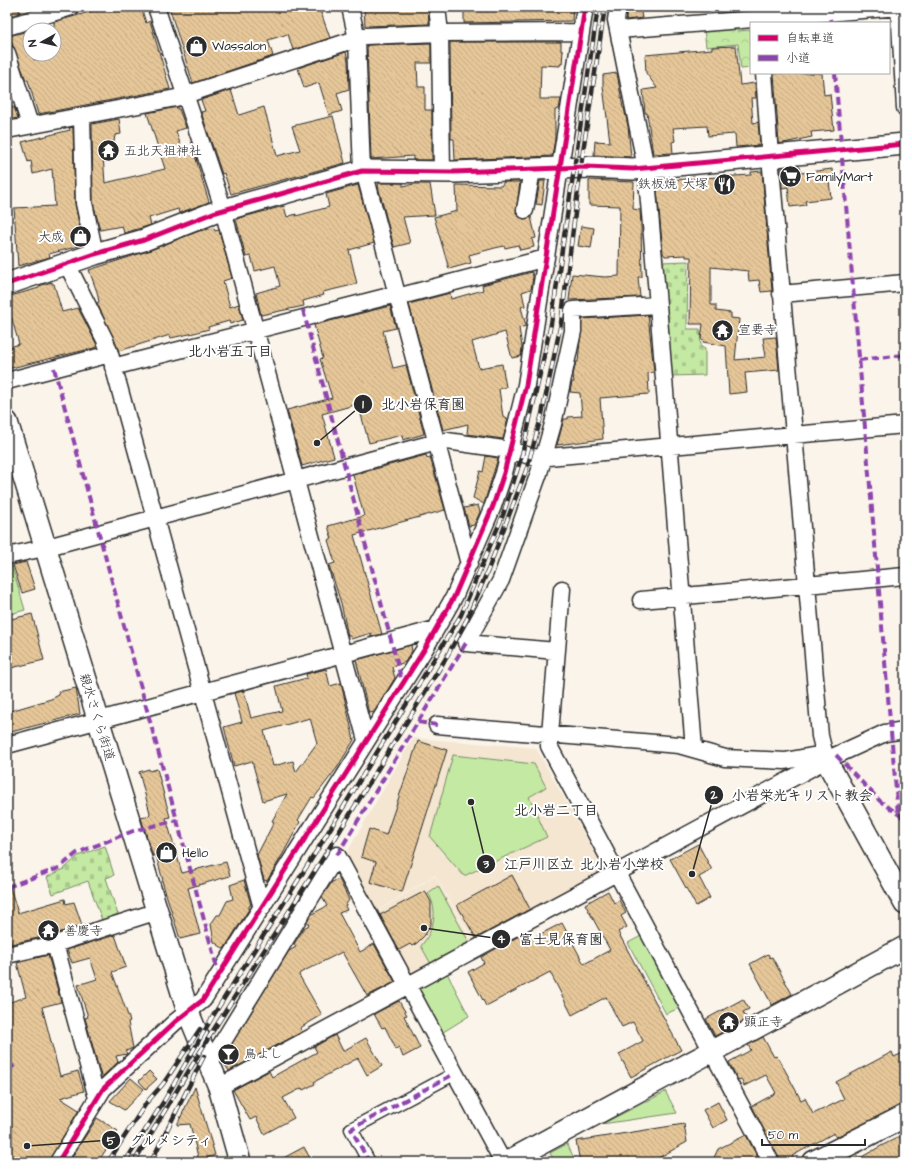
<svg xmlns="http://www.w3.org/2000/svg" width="912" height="1169" viewBox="0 0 912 1169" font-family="'Architects Daughter','Klee One',sans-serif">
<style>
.built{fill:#f4e6d1}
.forest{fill:url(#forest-crowns);stroke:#788a67}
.cemetery{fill:url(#cemetery-stones);stroke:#788a67}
.green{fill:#c4e9a3;stroke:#788a67}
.building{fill:url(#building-back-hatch);stroke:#2b2b2b;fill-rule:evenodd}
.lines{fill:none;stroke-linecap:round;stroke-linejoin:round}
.pedestrian-casing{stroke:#2b2b2b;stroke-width:15}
.minor-casing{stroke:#2b2b2b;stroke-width:19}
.tertiary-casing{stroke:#2b2b2b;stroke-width:24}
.secondary-casing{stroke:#2b2b2b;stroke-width:25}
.pedestrian{stroke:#fff;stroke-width:12}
.minor{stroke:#fff;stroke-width:16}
.tertiary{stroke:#fff;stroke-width:21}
.secondary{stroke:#fff;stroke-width:22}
.rail-casing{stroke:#2b2b2b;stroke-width:4.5}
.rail{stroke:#fff;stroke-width:3;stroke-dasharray:9;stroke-linecap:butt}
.quiet{stroke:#8e44ad;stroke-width:4;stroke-dasharray:8 4;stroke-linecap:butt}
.cycleway-casing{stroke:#fff;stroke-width:8}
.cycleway{stroke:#d6006c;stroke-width:5}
.labels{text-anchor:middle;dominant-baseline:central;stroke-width:4;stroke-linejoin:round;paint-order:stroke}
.poi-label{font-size:13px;fill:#2b2b2b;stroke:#fff;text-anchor:start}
.street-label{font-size:13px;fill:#2b2b2b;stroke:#fff}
.neighbourhood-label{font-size:14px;font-weight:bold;fill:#2b2b2b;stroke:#fff}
.leader{fill:none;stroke:#2b2b2b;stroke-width:1.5}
.callout-dot{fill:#2b2b2b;stroke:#fff;stroke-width:1.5}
.mark-label{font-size:12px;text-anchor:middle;font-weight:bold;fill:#fff}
.callout-label{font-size:14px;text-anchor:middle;font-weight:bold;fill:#2b2b2b;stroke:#fff;stroke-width:4;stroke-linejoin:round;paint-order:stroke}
</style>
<defs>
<pattern id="forest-crowns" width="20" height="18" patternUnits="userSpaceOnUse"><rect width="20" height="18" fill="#c4e9a3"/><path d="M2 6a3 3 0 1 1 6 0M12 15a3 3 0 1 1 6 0" fill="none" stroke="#a9c88c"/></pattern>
<pattern id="cemetery-stones" width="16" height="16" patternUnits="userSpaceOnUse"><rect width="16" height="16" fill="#c4e9a3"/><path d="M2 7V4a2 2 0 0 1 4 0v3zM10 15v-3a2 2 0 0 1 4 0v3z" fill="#a9c88c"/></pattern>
<pattern id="building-back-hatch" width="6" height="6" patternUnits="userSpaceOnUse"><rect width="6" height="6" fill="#e5c698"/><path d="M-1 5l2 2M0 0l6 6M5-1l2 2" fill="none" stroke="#c5aa83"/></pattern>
</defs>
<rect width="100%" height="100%" fill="#faf4ea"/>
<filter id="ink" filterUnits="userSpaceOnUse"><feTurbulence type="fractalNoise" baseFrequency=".025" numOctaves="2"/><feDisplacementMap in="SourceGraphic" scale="8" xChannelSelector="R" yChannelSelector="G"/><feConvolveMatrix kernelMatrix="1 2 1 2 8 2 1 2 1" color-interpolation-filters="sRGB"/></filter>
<g filter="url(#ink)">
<path class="built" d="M413,738L536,748L602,866L601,873L475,943L435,875L375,912L345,856Z
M435,876L474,944L412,979L376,912Z"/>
<path class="forest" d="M737,26L738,31L751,30V68L741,69L738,44L706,47L704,29Z"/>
<path class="cemetery" d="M688,261L687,329H700L701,347L705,349V375L671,376L661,262Z
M105,846L114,875L106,878L119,918L103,923L88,881L53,894L47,877L64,869L78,856Z"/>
<path class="green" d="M7,566H12L25,610L7,615Z
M453,755L534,764L546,787L529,797L547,837L464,876L430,837Z
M438,886L469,942L431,964L421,946C434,930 439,911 428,893Z
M643,935L681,1007L666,1014L628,943Z
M447,973L469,1016L440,1034L416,990Z
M665,1091L677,1113L602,1124L665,1092Z
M567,1144L576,1162H555L550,1153Z"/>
<path class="building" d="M7,7H18L20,13L7,17Z
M107,7H141L146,23L150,21L170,89L38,114L28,80H26L9,36L24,32L30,54H32L34,60L54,54L57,51L54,40V22Z
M169,7H319L330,38L293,50L288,34L268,40L273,56L193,83Z
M364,7H428L429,24L365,26Z
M464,7H573L572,21L464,23Z
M627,7H640L642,18L626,20Z
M450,42H561V51H563L562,64H560V66L541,65L540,99H561L559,109L555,110V139L552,156L455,160L454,139H451Z
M431,43V63H417L418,87H425V110H432V160H413V156L371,159L367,45Z
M736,46L740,85L755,83L756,98H751L753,123L758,122L760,145L736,147L735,134L708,136L707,126L673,128L675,141L672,142L673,153L653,154L647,113H645L643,90L657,88L646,73L645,55L712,49V47Z
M346,52L348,61L349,89L337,93L342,111L329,115L319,83L304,88L298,68Z
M617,73L623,108H624L628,126L631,157L594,155L595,141L610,142L603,86V75Z
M774,73H822L824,95L830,94L834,130L811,132L812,137L779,144Z
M231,90L239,115L264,107L277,156L300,150L292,126L333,116L345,163L231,194L224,173L222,174L201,112L205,111L201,100Z
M14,107L18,118L8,120L7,110Z
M177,107V109H179L186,128L176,131L183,153L193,149L209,202L179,213L178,209L149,218L151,225L124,233L122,226L100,230L93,202L92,124L119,119L121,134L115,135L112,156L103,155L105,183L165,169L147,113Z
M73,127L75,203L83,245L49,254L50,257L18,266L14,208L55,206L52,169L33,174L31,161L28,162L22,142L70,130L69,128Z
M800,167L801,173L832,169L833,180L829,181L831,198L805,201L806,205L790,207L788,187L782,188L781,168Z
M762,171L772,291L761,292L759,280L749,281L748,271L711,267V305H716V311L731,313V318L739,319L735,360L766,357L763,338L776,337L779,370L745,373L747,392L729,394L726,346L703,342L704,340L701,339L703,324H690L691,257H686V255L665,256L663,253L656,179L670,178V180L751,175V172Z
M589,180L634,182L633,209L640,210L641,225L642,277H638L640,297L569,300L572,274L605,277L619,276L620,206L589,205Z
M540,181H545L542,205L536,204Z
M504,182H520L516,213L523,219L531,217L536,238L532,239L534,247L520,250L518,245L505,248L504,246L495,248L469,255L471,263L449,269L434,217L457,211L456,185L501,186Z
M379,183H403V186L415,184H430L435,215L403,217L410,243L394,247L378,186Z
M358,185L374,243L349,250L357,284L323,292L324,295L303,301L304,306L261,315L256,293L280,286L275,266L255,271L251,256L246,257L236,219L284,206L287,217L296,214V216L329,207L326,194Z
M581,226L594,228L591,248L578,246Z
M214,228L215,231L219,230L232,278L223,281L230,307L239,304L243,320L230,324L229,321L208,327L209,329L194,333L171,338L170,335L119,351L97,303L99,302L97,292L89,270L148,251L199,231Z
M532,272L533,277L531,289L522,292L525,306L521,307L526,326L519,328L522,347L521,356L512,358L505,332L472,342L479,368L502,364L506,387L499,389L503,417L508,419L503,439L467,434L468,424L443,430L409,304L450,293L451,299L483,290L482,285Z
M52,282V284H54L62,312L78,308L98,347L7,369V348L19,344L11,316L7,317V297L39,288V286Z
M390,306L396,328L383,331L393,368L406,365L424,434L403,440L402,435L369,443L358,404L322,414L334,457L302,466L287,410L332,398L320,359L323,358L314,325Z
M648,315L654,372L648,373L649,394L600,398L603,439L557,445L564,419H568V417L582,416L580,393L570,392L572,382H574L573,375L576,362H578L582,319Z
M426,455L427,458L430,457L445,510L354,535L382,634L370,637L372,633L351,639L350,636H348L341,603L329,565L335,563L328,540L332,539L328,526L364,516L353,475Z
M486,456L498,458L484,504L473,498L480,471L483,472Z
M478,505L480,512L474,525L469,526L464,508Z
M26,562L35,589L22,593L13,565Z
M32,614L44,660L7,669V620Z
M411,645L412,651L405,662L392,667L395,678L374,712L369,713L356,660Z
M326,669L330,686L341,683L354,740L337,768L314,798L312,797L298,820L300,822L284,852L267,881L264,880L257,855L274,822L272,821L287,794L263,801L252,761L234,766L224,727L242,722L234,693L244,691L251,718L282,711L276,686L307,678L306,674ZM310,718L317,743L296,772L293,761L273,766L264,731Z
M76,688L80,714L7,733V712L51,699L59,695L58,692Z
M418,741L447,750L402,892L370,882L376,862L361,857L369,829L386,835Z
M149,769L150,771L157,769L170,817L166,818L182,873L226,862L230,876L188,888L200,934L180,939L162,881H163L156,855L153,856L141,818L149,816L150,813L139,772Z
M698,844L712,870L699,877L710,898L696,906L670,859Z
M512,875L530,909L476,938L457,905Z
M339,879L349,900L345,906L347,910L339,913L360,952L374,944L395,982L367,996L342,952L300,973L299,975L322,1015L300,1028L302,1032L229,1071L224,1063L222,1064L221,1061L289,951L296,947L294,944L304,928L309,925L307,922L312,914L327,906L322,897L332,882Z
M244,880L251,905L249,906V909L224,949L214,942L211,924L217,915H220L227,901L233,899L230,885Z
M7,887H10L18,913L65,899L66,904L74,902L82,925L52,935L11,944L7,932Z
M425,891L431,902V924L425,935L417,943L412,946L410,944L399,950L380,915Z
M608,891L614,903L619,900L626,913L621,916L627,927L618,932L681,1050L631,1077L619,1054L643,1041L633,1022L622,1027L606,997L572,1015L550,972L486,1006L468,972L484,963L481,957L521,935L525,942L562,923L584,964L610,950L585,904Z
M115,935L126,967L112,972L130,1021L128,1022L133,1048L126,1051L127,1054L116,1056L118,1062L103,1076H101L85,1018L88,1017L78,985L97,979L90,958L72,963L67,950Z
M768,954L770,958L772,957L792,994L772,1005L750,964Z
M48,955L61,1002L42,1007L60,1076L78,1071L84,1091L60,1098L79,1110L48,1162H12L7,1159V1003L26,997L17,963Z
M743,999L749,1009L743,1012L747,1019L715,1036L706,1019Z
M399,1001L407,1015L404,1016L420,1048L403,1057L399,1047L396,1049L385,1027L382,1028L374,1014Z
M335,1035L343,1051L366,1038L382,1066L367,1075L358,1058L314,1082L315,1084L303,1090L302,1088L283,1098L294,1118L264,1134L256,1117L250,1120L233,1090L269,1071L272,1077L317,1052L314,1047Z
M763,1037L774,1057L776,1056L779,1059L801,1100L805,1098L813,1114L844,1099L836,1082L892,1052L894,1057L905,1052V1104L836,1137L834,1133L792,1156L796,1162H780L752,1106L776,1093L766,1075L744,1086L741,1079L738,1080L729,1062L751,1050L748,1045Z
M149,1071L157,1079L146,1089L139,1081Z
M131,1078L144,1089L124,1110L110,1101Z
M195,1087L215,1155L199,1161L190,1124L177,1125Z
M718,1102L727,1120L713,1128L703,1110Z
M97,1118L118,1131L98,1162H81L72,1157Z
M684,1124L687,1142L651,1162H580L576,1141Z
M905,1134V1162H853L881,1146Z
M746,1135L760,1162H712L718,1149Z
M304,1147L312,1162H276Z"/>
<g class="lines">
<defs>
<path id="pedestrian" d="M365,1162L368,1160L351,1129L454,1074"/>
<path id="minor" d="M156,7L220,199L366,740
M350,7L357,39L362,171
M437,7L440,33L442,172
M899,7L905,108
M7,27L71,7
M619,30L899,7
M7,53L30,125
M764,73L770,156L820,736L826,760
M82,116L84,203L95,254
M7,130L176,98L365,36L440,33L581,32
M364,171L469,564
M525,210L532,170
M67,264L105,340L110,354L262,908
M781,294L905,283
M397,297L546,258
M658,305L694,749
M113,367L397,294
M7,381L110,354
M7,556L44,548L437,442L447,441L510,450L537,458L905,425
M562,589L549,746L771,1162
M641,600L905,576
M556,651L466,643L501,580L539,473L553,424L573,331V310L658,305L646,168L616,20L618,7
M437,725L679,745L725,758L785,761L823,754
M7,745L436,629
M55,944L97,1098
M7,955L55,944L158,911
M210,1061L222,1043L337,855L503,1162
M219,1087L826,760L885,733L905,730
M58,1162L103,1089L175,1022L203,1000L424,650L454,597L493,506L504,473L526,385L585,7"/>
<path id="tertiary" d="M7,284L95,254L144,240L213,213L362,171L454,172L586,167L633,169L905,144
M7,422L188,1012L219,1087L240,1162
M826,760L905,904
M507,1162L905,947"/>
<path id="secondary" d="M814,1162L905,1116"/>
</defs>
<use href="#pedestrian" class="pedestrian-casing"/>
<use href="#minor" class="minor-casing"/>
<use href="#tertiary" class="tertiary-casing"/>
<use href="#secondary" class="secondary-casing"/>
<use href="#pedestrian" class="pedestrian"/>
<use href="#minor" class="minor"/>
<use href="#tertiary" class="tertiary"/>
<use href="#secondary" class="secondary"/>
<defs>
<path id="rail" d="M108,1162L147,1102L163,1084L200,1029
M125,1162L164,1101L213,1016L319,847L461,615L503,515L522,455L551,324L598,7
M134,1162L209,1037L328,850L446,658L468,617L488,570L527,468L542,414L561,323L583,151L605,7
M151,1162L204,1056"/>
</defs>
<use href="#rail" class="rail-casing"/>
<use href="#rail" class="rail"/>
<path class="quiet" d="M830,19L831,23
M835,73L841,143
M842,158L898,814
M303,310L403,685
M859,360L905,355
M54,368L219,975
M418,722L437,725
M836,755L880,801L905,819
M337,855L466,643
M7,887L59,868L77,853L133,831L177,820
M7,1068L18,1065
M365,1162L368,1160L351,1129L454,1074"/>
<defs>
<path id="cycleway" d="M7,284L95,254L144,240L213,213L362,171L454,172L586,167L633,169L905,144
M58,1162L103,1089L175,1022L203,1000L424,650L454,597L493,506L504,473L526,385L585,7"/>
</defs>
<use href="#cycleway" class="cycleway-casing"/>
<use href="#cycleway" class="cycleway"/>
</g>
</g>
<defs>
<symbol id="shop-disc" viewBox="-11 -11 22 22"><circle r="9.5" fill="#2b2b2b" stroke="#fff"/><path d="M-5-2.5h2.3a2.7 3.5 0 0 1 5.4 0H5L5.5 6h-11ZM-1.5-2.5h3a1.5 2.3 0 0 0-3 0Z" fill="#fff"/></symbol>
<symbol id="temple-disc" viewBox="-11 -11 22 22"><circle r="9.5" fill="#2b2b2b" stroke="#fff"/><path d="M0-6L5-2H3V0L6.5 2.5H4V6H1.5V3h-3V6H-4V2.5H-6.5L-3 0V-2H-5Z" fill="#fff"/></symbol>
<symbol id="supermarket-disc" viewBox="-11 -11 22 22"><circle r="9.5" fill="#2b2b2b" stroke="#fff"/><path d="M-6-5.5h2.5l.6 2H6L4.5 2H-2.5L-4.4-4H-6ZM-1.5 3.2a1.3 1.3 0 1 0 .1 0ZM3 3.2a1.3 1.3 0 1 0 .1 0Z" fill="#fff"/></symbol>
<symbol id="restaurant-disc" viewBox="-11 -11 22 22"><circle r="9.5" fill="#2b2b2b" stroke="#fff"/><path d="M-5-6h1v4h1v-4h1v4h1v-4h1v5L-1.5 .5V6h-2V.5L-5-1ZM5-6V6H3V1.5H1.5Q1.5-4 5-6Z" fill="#fff"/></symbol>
<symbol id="bar-disc" viewBox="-11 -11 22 22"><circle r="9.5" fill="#2b2b2b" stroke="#fff"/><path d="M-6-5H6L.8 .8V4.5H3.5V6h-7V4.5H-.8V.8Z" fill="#fff"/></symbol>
</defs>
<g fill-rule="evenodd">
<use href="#shop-disc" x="184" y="34" width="25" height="25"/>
<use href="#temple-disc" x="96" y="138" width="25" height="25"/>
<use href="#supermarket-disc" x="778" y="164" width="25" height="25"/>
<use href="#restaurant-disc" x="712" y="172" width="25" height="25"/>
<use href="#shop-disc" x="68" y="224" width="25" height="25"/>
<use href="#temple-disc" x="710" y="318" width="25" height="25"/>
<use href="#shop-disc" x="154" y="840" width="25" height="25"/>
<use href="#temple-disc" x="36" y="918" width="25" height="25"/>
<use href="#temple-disc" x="716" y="1010" width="25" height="25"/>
<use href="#bar-disc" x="216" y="1042" width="25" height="25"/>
</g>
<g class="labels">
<g class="poi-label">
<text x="212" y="46">Wassalon</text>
<text x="124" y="151">五北天祖神社</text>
<text x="806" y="177">FamilyMart</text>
<text x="708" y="184" text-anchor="end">鉄板焼 大塚</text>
<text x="64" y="237" text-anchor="end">大成</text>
<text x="738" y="330">宣要寺</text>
<text x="182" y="853">Hello</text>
<text x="64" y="931">善慶寺</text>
<text x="744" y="1022">顕正寺</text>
<text x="244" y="1054">鳥よし</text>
</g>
<g class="street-label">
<text transform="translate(97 717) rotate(73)">親水さくら街道</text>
</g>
<g class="neighbourhood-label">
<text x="230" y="352">北小岩五丁目</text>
<text x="556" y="811">北小岩二丁目</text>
</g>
</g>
<path class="leader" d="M317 443L363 404M692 874L714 795M471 802L486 864M424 928L501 939M27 1146L111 1140"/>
<g class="callout-dot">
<circle cx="317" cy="443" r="4"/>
<circle cx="692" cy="874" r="4"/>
<circle cx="471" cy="802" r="4"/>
<circle cx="424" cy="928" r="4"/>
<circle cx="27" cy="1146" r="4"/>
<circle cx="363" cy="404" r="10"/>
<circle cx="714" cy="795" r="10"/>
<circle cx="486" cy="864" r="10"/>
<circle cx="501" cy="939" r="10"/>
<circle cx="111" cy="1140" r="10"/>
</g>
<g class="mark-label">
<text x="363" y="408">1</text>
<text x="714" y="799">2</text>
<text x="486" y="868">3</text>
<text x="501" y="943">4</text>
<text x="111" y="1145">5</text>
</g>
<g class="callout-label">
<text x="423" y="409">北小岩保育園</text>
<text x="802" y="800">小岩栄光キリスト教会</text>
<text x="584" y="869">江戸川区立 北小岩小学校</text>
<text x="561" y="944">富士見保育園</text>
<text x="171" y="1145">グルメシティ</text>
</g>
<rect width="912" height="1169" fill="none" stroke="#fff" stroke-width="24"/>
<rect x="12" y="12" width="888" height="1145" fill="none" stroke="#2b2b2b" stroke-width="1.5" filter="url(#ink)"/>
<rect x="750" y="22" width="140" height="52" fill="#ffffff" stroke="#aaaaaa"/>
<rect x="758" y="35" width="20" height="6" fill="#d6006c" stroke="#aaaaaa"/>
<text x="786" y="42" font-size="12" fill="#2b2b2b">自転車道</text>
<rect x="758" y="55" width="20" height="6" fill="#8e44ad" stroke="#aaaaaa"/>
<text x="786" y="62" font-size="12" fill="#2b2b2b">小道</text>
<g transform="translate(42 42) rotate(262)"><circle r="19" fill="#ffffff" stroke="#aaaaaa"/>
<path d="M0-3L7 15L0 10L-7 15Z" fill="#2b2b2b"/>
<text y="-6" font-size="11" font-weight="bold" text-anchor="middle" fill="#2b2b2b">N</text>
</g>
<path d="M762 1139v6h103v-6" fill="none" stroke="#2b2b2b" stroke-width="2"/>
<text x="768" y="1139" font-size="12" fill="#2b2b2b" stroke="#ffffff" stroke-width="3" paint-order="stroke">50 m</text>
</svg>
